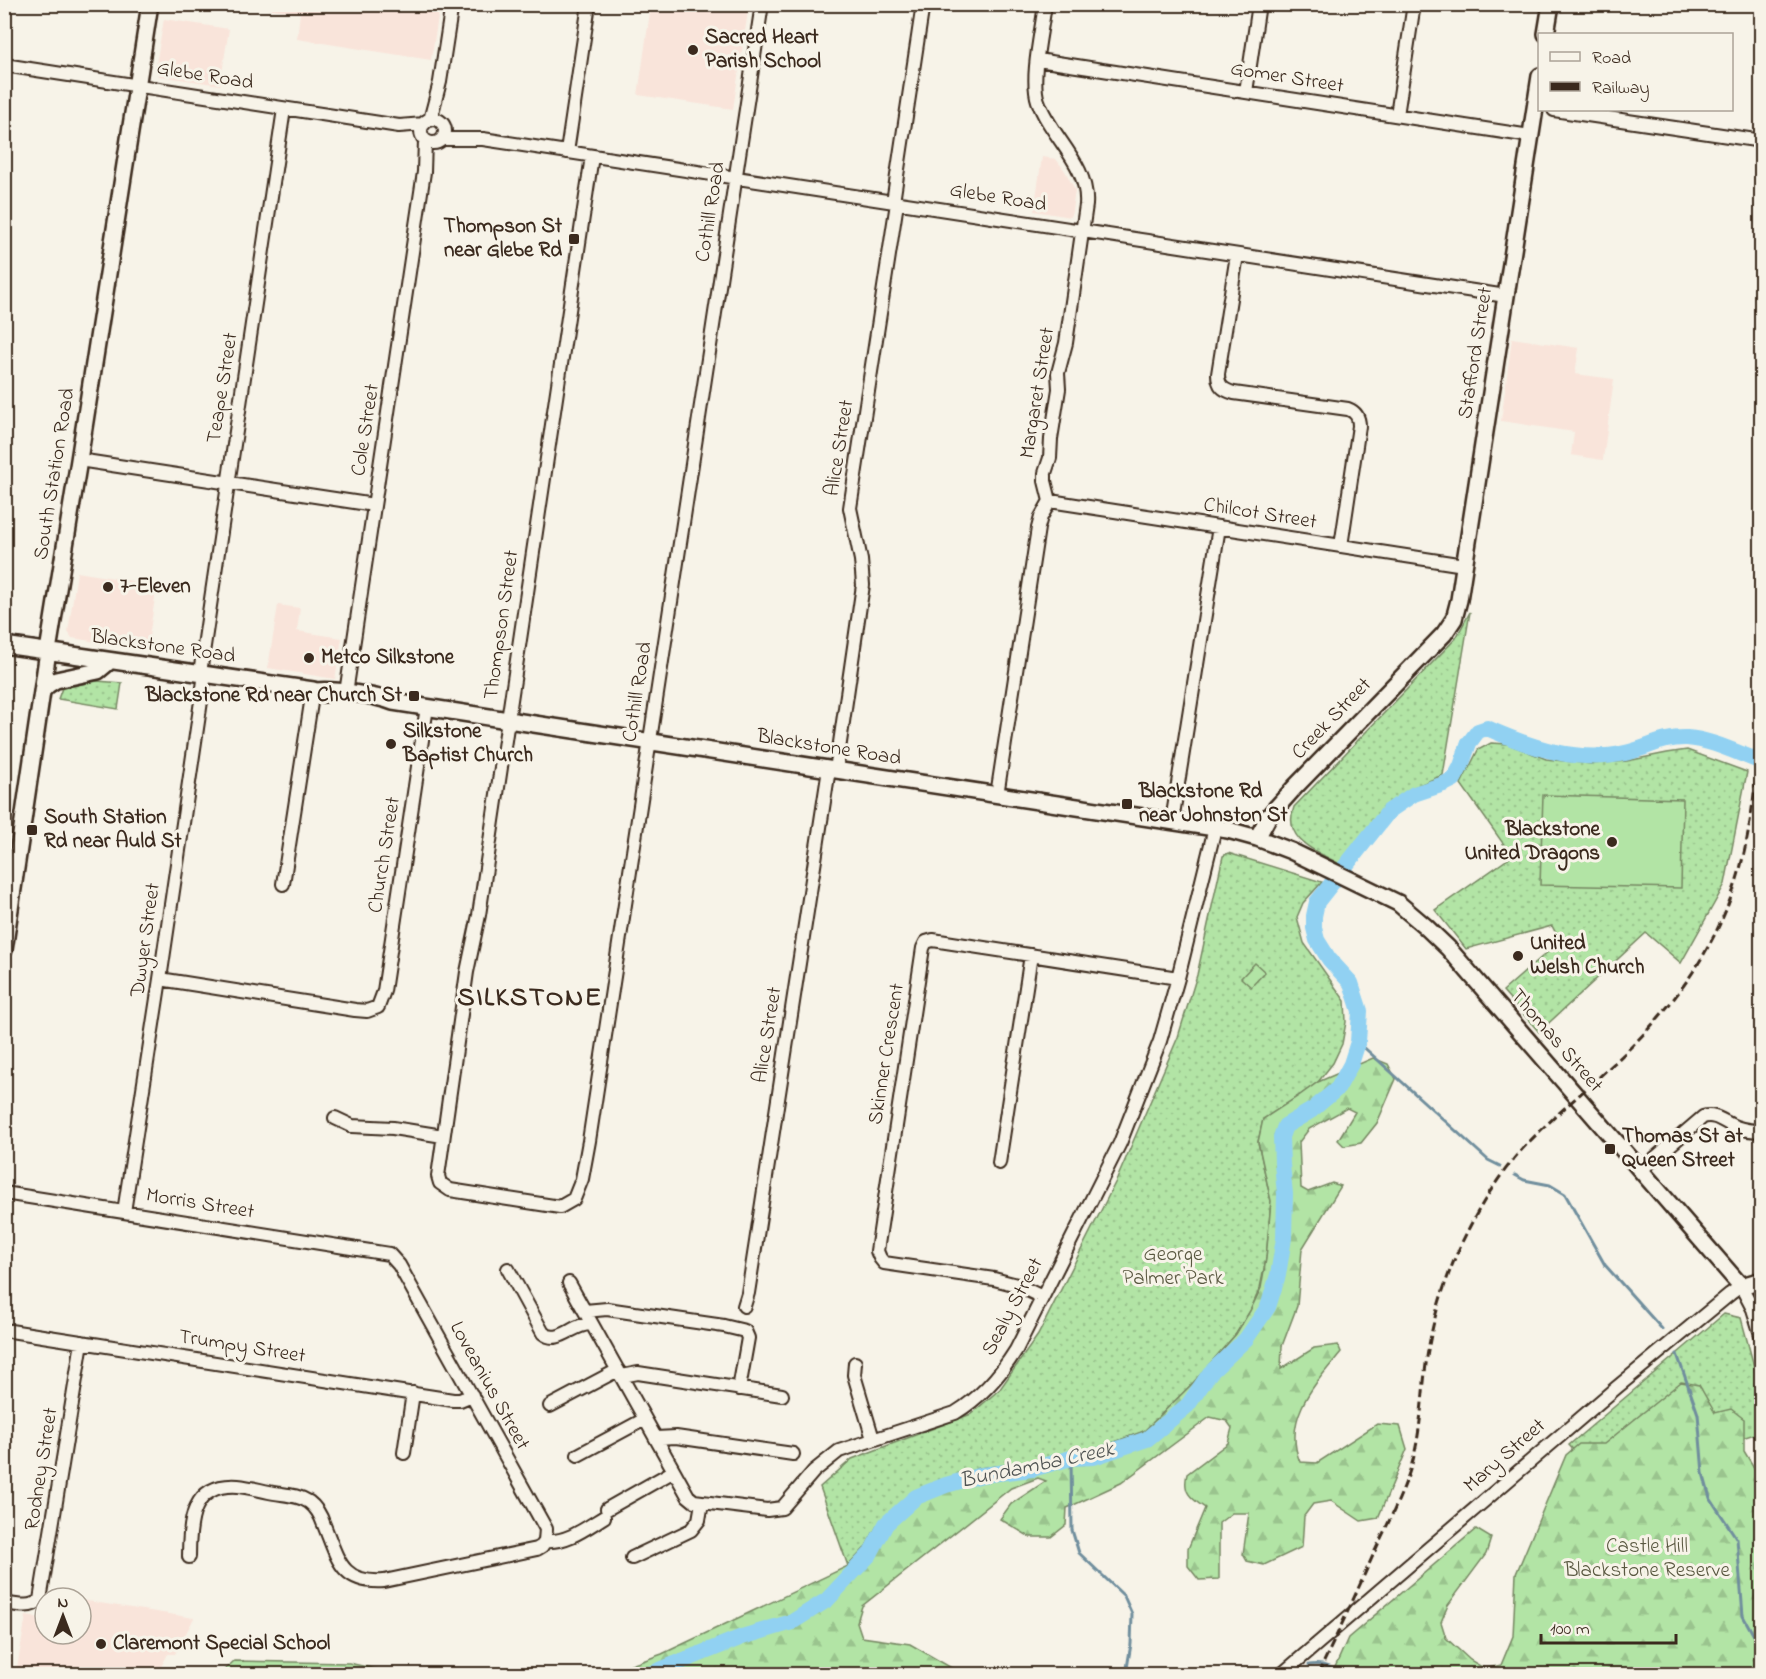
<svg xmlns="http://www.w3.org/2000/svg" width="1766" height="1679" viewBox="0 0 1766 1679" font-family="'Indie Flower',sans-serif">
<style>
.built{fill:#f9e4da}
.grass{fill:url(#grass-dots);stroke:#768762;stroke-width:1.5}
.forest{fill:url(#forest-firs);stroke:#768762;stroke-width:1.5}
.garden{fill:#b2e4a5;stroke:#768762;stroke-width:1.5}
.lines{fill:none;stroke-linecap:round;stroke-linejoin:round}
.stream{stroke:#6f8e9d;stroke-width:3}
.river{stroke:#91d1f2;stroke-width:16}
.minor-casing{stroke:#3b2a1e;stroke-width:16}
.major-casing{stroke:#3b2a1e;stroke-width:20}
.minor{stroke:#f7f3e8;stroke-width:12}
.major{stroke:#f7f3e8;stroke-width:15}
.rail{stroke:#3b2a1e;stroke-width:3;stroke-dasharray:9 4.5;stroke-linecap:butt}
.poi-dot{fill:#3b2a1e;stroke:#f7f3e8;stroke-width:2}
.labels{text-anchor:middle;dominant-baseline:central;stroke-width:6;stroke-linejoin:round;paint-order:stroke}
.poi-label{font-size:21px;font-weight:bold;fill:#3b2a1e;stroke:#f7f3e8;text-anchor:start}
.street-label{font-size:21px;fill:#3b2a1e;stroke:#f7f3e8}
.park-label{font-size:21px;fill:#595840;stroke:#f7f3e8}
.water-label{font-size:22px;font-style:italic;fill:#505453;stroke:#f7f3e8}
.district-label{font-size:27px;font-weight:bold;letter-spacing:1.5px;fill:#3b2a1e;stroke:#f7f3e8}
</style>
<defs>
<pattern id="grass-dots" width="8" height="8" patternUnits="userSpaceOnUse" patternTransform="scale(1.5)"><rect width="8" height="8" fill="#b2e4a5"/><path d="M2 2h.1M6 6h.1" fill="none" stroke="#9ac48e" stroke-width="1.8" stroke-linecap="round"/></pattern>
<pattern id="forest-firs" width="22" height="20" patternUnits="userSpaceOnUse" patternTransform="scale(1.5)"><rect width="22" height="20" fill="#b2e4a5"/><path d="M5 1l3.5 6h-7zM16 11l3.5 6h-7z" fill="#9ac48e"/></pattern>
</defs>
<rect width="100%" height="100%" fill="#f7f3e8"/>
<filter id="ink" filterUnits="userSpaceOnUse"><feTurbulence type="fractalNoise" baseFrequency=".0167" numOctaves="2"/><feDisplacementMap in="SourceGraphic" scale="12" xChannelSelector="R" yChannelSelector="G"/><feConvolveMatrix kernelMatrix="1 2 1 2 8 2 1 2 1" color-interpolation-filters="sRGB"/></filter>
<g filter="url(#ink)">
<path class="built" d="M245,5H440L431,60L297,39L300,13Z
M651,5H749L733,109L638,95Z
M164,19L229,29L220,85L159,76L155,70Z
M1042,157L1056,159L1065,171L1075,190L1071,217L1034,211Z
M1512,338L1579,348L1575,374L1614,379L1603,460L1571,455L1574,432L1501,421Z
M77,572L157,585L147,650L72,638L68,632Z
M278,605L300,608L297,631L342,638L335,679L268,668Z
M81,1600L194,1618L175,1654H168L157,1674H16L26,1616L45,1619V1634H81Z"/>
<path class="grass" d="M1470,612L1443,775L1412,788L1382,809L1340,864C1316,851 1282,840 1294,807L1456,638Z
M97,681L122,683L118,709L58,699L62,688Z
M1491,743L1508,744L1546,759L1591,764L1627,761L1667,753L1687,750L1747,772L1725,884L1681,963L1646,933L1539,1032L1503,991L1560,941L1552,926L1466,949L1435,910L1512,856L1461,784L1478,750Z
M1228,853L1322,882L1303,903L1297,917L1304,943L1345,1001L1346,1022L1342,1044L1333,1063L1318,1082L1300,1095L1263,1120L1258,1142L1271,1201L1266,1259L1260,1288L1250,1311L1236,1334L1193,1383L1145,1431L1071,1458L979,1468L877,1526L865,1548L848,1566L820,1487L852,1459L971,1414L1000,1389L1038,1335L1117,1179L1178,1037L1197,975L1223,856Z
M1724,1314L1741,1318L1761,1392V1432L1603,1483L1569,1445Z"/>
<path class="forest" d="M1373,1058L1388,1064L1396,1079L1377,1123L1361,1143L1344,1146L1338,1140L1355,1112L1347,1108L1309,1129L1299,1142L1301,1188L1308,1192L1332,1183L1341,1186L1302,1249L1297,1306L1282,1346L1281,1369L1314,1348L1338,1345L1341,1352C1315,1384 1282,1418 1300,1462L1317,1463L1377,1424L1400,1426L1407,1449L1378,1518L1361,1521L1331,1501L1313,1504L1304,1516L1302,1547L1264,1565L1247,1561L1243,1554L1249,1513H1232L1219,1523V1579L1199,1580L1188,1566V1549L1205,1508C1192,1499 1182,1493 1187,1474L1228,1443L1232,1428L1227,1421L1210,1417L1121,1483L1067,1508L1066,1525L1051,1537H1030L1000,1519L1011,1504L1046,1481L1038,1478L1011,1488L862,1606L857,1622L862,1637L910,1644L962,1674H606L662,1654L848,1566L865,1548L877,1526L913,1491L979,1468L1072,1458L1144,1431L1193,1383L1236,1334L1250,1311L1261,1288L1266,1259L1271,1201L1258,1142L1263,1119L1300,1095L1318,1082Z
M1681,1382L1699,1385L1715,1413L1731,1409L1744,1419V1451L1761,1479V1674H1332L1348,1638L1476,1529L1491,1538L1486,1554L1448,1605L1441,1622L1446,1638L1470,1660L1485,1669L1501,1665L1513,1636L1516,1574L1566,1455L1579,1444H1604Z
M234,1661L349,1663L398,1674H220Z"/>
<path class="garden" d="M1543,795L1683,799L1681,888L1540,885Z
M1255,963L1265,972L1251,987L1241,978Z"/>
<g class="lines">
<path class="stream" d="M1358,1042L1488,1160L1500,1166
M1515,1175L1524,1180L1550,1185L1565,1194L1605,1265L1662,1329
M1677,1354L1698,1414L1703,1473L1710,1498L1737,1539L1743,1616L1762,1650
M1071,1458L1072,1530L1079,1553L1124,1596L1132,1614L1131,1644L1126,1674
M1309,1665C1321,1663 1331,1666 1340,1674"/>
<path class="river" d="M650,1674L742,1637L792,1622L827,1600L870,1554L886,1524L916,1497L946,1485L982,1475L1032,1469L1071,1458L1094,1457L1147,1439L1188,1405L1210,1373L1246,1339L1268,1307L1278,1275L1284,1238L1285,1194L1282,1164L1281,1137L1285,1126L1312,1110L1338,1088L1351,1064L1358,1042L1360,1011L1351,983L1329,959L1317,940L1314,928V916L1317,902L1389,811L1414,794L1444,784L1454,779L1461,766L1469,743L1478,731L1487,728C1530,747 1578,764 1625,753C1648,748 1663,737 1687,738C1713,740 1737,753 1762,762"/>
<defs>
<path id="minor" d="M1038,60L1530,136
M4,65L399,126L424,124
M1246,92L1259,4
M1554,110L1762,141
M1397,115L1414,4
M421 131a12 12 0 1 1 24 0a12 12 0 1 1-24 0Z
M430,120L440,82L452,4
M442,139H483L1506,296
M567,152L589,4
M592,156L479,915L467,972L438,1176L440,1183L450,1190L560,1207L574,1199L582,1179L589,1141L762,4
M893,202L923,4
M1237,255L1218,374C1218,386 1223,390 1234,393L1348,409C1356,412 1359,417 1359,426L1341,546
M79,460L374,505
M1050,501L1464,565
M200,673L284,109
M346,693L424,172L425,140
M836,770L863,585L861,560L850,508L897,203
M997,795L1038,528L1041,517L1050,501L1045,481V473L1050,458L1051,439L1059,389L1058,373L1066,343L1086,205C1089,164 1051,138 1038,101C1030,78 1042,30 1045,4
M1172,821L1219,527
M283,884L313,690
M160,979L355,1010L367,1011L378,1007L384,991L427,707
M335,1118L352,1126L393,1128L443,1136
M999,1163L1031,955
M1641,1170L1703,1117C1716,1113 1724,1123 1736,1127C1744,1130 1753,1131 1762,1131
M4,1193L389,1254L399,1265L546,1529L545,1541
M124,1212L160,979L205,674
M508,1269L543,1333C559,1346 574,1322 592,1324
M569,1283L688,1496L694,1501L767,1510L782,1508L814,1471L839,1451L955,1413C980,1398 1001,1374 1016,1350L1120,1143L1160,1041L1178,978L1215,828
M1042,1297L1017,1285L994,1279L884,1263L880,1258L877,1251L923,948L926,942L933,940L1178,978
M744,1306L748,1293L756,1242L829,769
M585,1311L607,1309L724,1326L745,1331L748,1338L739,1389
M4,1330L453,1400H460L472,1395
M855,1363L854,1375L873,1439
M622,1376L638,1373L782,1395
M550,1406L618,1370
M656,1438L676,1437L793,1454
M404,1453L413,1393
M578,1455L645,1419
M607,1509L674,1471
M189,1557C189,1521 192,1483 238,1486C249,1487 259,1490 269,1492C283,1495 297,1494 309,1502C317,1508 321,1516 324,1525C338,1559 341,1584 384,1581L537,1549L542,1546L545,1541C567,1543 586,1528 604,1517
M632,1558L691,1530L699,1520L702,1503
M4,1603C17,1605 30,1609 40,1600L82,1342
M1282,1674L1616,1388L1730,1294L1741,1286L1753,1309L1762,1338"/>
<path id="major" d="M1546,34L1551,4
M4,645L313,690L324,694
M42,691L48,685L56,680L98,671L110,661
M315,691C336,689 374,695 393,702L508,720L1228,830L1257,838L1291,851L1398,903L1425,926L1448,948L1741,1286L1762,1280
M1257,838L1269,816L1295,787L1444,634L1454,619L1459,600L1540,76
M4,950L48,651L79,460L150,4"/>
</defs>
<use href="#minor" class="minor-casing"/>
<use href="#major" class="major-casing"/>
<use href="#minor" class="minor"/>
<use href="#major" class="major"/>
<path class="rail" d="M1318,1674C1337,1635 1356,1594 1374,1553C1388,1523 1404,1492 1413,1460C1421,1429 1422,1396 1426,1364C1432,1319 1446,1274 1467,1232C1482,1202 1503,1169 1527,1144C1560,1110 1598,1080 1632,1046C1683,995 1723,935 1741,865C1752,824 1755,780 1762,739"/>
</g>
</g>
<g class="poi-dot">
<circle cx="693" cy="50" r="6"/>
<rect x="568" y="233" width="12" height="12" rx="3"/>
<circle cx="108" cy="587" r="6"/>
<circle cx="309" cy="658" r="6"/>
<rect x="408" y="690" width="12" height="12" rx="3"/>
<circle cx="391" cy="744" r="6"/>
<rect x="1121" y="798" width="12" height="12" rx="3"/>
<rect x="26" y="824" width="12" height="12" rx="3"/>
<circle cx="1612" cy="842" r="6"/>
<circle cx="1518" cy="956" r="6"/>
<rect x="1604" y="1143" width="12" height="12" rx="3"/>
<circle cx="101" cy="1644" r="6"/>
</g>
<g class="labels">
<g class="poi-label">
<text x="705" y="38">Sacred Heart<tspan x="705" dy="24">Parish School</tspan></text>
<text x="562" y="227" text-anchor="end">Thompson St<tspan x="562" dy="24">near Glebe Rd</tspan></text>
<text x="120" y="587">7-Eleven</text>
<text x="321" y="658">Metco Silkstone</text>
<text x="402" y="696" text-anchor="end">Blackstone Rd near Church St</text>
<text x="403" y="732">Silkstone<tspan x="403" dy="24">Baptist Church</tspan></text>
<text x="1139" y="792">Blackstone Rd<tspan x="1139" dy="24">near Johnston St</tspan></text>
<text x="44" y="818">South Station<tspan x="44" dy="24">Rd near Auld St</tspan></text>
<text x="1600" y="830" text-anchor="end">Blackstone<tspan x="1600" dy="24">United Dragons</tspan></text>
<text x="1530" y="944">United<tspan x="1530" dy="24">Welsh Church</tspan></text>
<text x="1622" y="1137">Thomas St at<tspan x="1622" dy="24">Queen Street</tspan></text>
<text x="113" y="1644">Claremont Special School</text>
</g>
<g class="street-label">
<text transform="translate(205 76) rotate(9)">Glebe Road</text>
<text transform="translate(1287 78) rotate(9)">Gomer Street</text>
<text transform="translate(998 198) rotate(9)">Glebe Road</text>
<text transform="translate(711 212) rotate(-81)">Cothill Road</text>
<text transform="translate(1476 353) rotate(-81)">Stafford Street</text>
<text transform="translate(223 388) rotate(-81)">Teape Street</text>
<text transform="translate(1038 393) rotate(-81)">Margaret Street</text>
<text transform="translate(366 430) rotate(-81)">Cole Street</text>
<text transform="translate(840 448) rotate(-81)">Alice Street</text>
<text transform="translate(55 474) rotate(-81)">South Station Road</text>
<text transform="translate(1260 514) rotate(9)">Chilcot Street</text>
<text transform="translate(502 625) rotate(-82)">Thompson Street</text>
<text transform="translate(163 647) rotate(8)">Blackstone Road</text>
<text transform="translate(638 692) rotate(-81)">Cothill Road</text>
<text transform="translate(1332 719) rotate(-46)">Creek Street</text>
<text transform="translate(829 748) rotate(9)">Blackstone Road</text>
<text transform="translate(385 855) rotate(-81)">Church Street</text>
<text transform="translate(146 940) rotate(-82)">Dwyer Street</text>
<text transform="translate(768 1035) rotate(-81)">Alice Street</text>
<text transform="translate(1556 1041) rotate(49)">Thomas Street</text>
<text transform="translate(887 1054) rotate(-81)">Skinner Crescent</text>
<text transform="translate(200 1204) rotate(9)">Morris Street</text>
<text transform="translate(1013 1307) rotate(-62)">Sealy Street</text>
<text transform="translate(242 1347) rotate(9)">Trumpy Street</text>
<text transform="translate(489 1386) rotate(61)">Loveanius Street</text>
<text transform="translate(1505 1456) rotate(-41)">Mary Street</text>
<text transform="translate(42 1469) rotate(-81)">Rodney Street</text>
</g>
<g class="park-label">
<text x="1173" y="1255">George<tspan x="1173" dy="24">Palmer Park</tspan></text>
<text x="1647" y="1547">Castle Hill<tspan x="1647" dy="24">Blackstone Reserve</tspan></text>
</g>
<g class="water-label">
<text transform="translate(1037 1466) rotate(-12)">Bundamba Creek</text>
</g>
<g class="district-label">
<text x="530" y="998">SILKSTONE</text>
</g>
</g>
<rect width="1766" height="1679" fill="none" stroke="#f7f3e8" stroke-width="24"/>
<rect x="12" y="12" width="1742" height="1655" fill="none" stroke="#3b2a1e" stroke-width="2" filter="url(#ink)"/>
<rect x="1538" y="33" width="195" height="78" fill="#f7f3e8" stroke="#aca397" stroke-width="1.5"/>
<rect x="1550" y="52" width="30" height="9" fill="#f7f3e8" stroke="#aca397" stroke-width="1.5"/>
<text x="1592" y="63" font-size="18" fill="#3b2a1e">Road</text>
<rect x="1550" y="82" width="30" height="9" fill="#3b2a1e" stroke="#aca397" stroke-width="1.5"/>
<text x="1592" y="93" font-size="18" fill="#3b2a1e">Railway</text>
<g transform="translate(63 1616)"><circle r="28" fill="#f7f3e8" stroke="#aca397" stroke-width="1.5"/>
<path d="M0-4.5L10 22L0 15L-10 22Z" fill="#3b2a1e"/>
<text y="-9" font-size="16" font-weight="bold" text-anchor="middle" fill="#3b2a1e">N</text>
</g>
<path d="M1541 1634v9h135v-9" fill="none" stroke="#3b2a1e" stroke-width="3"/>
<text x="1550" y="1634" font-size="18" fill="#3b2a1e" stroke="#f7f3e8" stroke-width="4.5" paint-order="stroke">100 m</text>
</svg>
